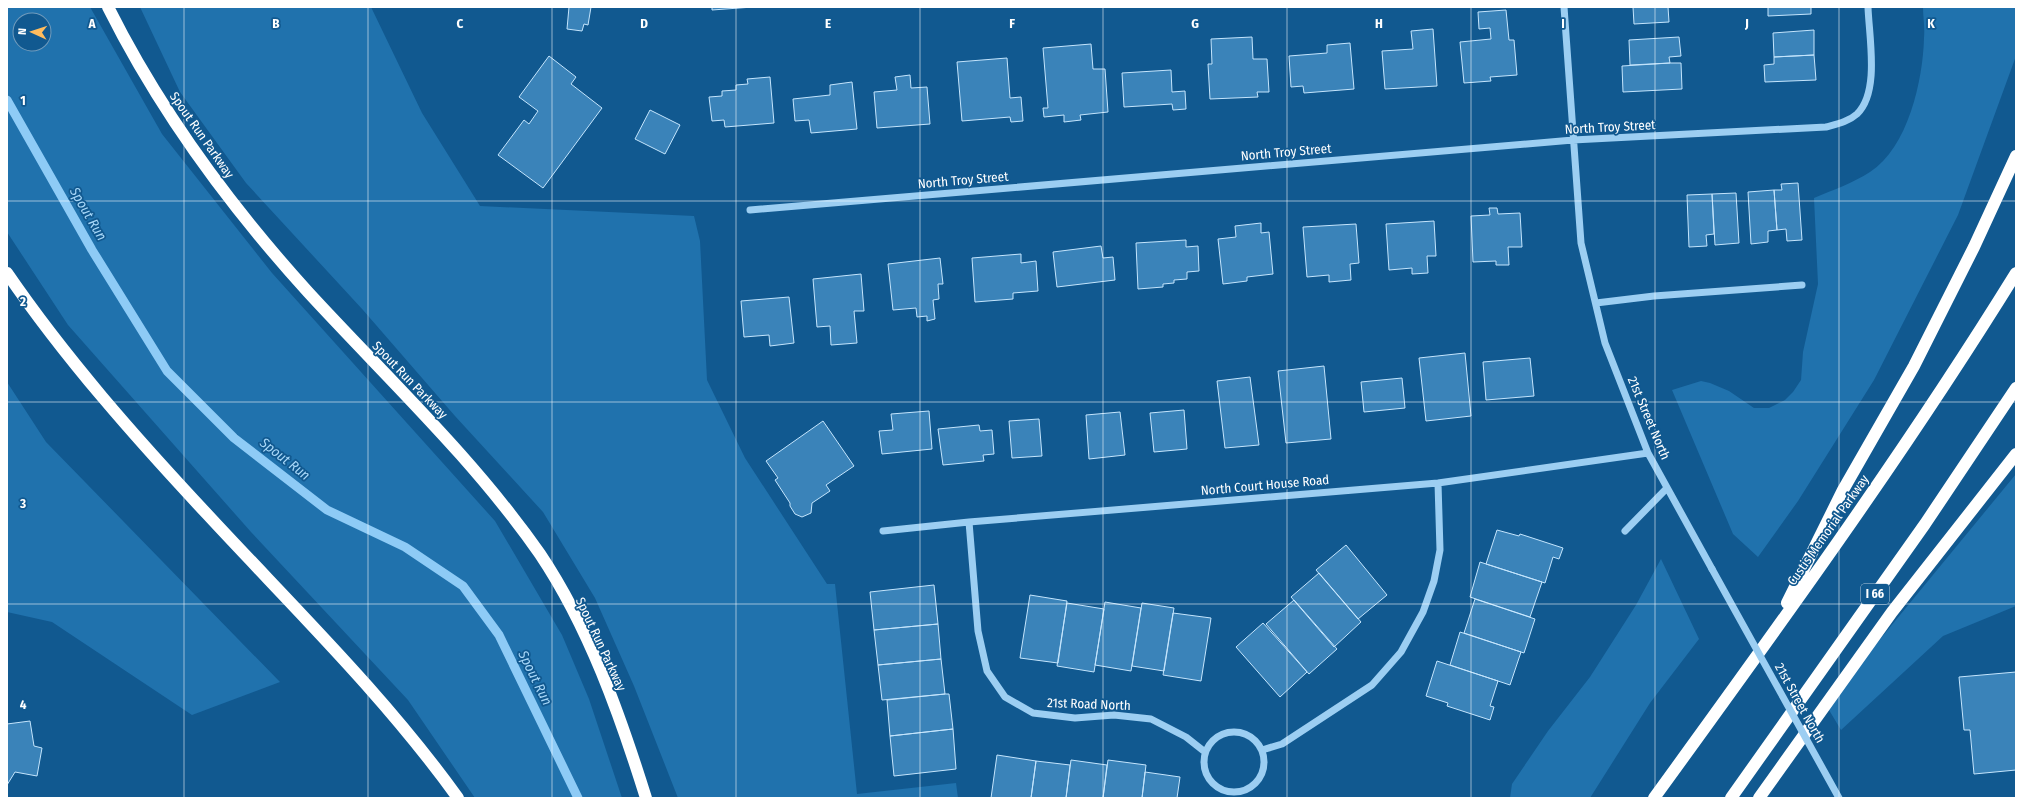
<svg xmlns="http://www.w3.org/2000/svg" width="2023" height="805" viewBox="0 0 2023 805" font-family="'Fira Sans Condensed',sans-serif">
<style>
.green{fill:#2072ad;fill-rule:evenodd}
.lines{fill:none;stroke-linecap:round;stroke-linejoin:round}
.stream{stroke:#8ecbf6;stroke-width:9}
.building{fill:#3a83b9;stroke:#c4e5fd}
.minor{stroke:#9ccef2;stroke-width:7}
.highway{stroke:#fff;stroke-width:12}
.minor-bridge{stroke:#9ccef2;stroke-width:7}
.grid{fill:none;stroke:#fff;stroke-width:1;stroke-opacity:0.55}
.labels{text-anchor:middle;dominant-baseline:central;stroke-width:3.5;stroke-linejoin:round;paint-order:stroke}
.shield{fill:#115990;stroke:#b8cdde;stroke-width:1}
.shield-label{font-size:12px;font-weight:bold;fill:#fff}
.street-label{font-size:13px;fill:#fff;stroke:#115990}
.water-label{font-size:14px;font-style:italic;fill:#a8d8f9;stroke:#115990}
.grid-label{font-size:13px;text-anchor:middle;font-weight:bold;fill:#fff;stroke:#115990;stroke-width:3.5;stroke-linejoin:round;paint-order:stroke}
</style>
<rect width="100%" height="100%" fill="#115990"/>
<path class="green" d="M7,7H90L162,134L272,273L495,521L562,635L589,699L622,798H475L408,700L251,532L68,325L7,232ZM20,20H44V44H20Z
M140,7H371L422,113L480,206L694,216L700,241L707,380L745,458L827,584H835L857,794L956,783L958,798H678L634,686L595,598L543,512L455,416L363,310L246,183L180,92Z
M1923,7H2015L2016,56L1958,215L1874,380L1798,501L1758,557L1733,534L1672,390L1701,381L1710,383L1729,391L1754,408H1769L1785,400L1793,392L1801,380L1803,352L1818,284L1814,198C1833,190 1853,183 1870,172C1908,148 1923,80 1924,38C1925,27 1923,17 1923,7Z
M7,382L46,442L280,682L192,715L52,622L7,612Z
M2016,474V606L1943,636L1841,730L1826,705Z
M1661,559L1699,639L1650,703L1590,798H1510L1512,784L1548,731L1590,677L1636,605Z"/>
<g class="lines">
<path class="stream" d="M7,100L92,250L167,371L234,438L327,510L405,547L463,586L499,635L578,798"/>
</g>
<path class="building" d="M569,7H591L588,25L584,24L582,31L567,29Z
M712,7H753L712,10Z
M1633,7H1668L1669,22L1634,24Z
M1768,7H1811V14L1768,16Z
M1506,10L1509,40H1514L1517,75L1490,77L1491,81L1464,83L1460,42L1491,39L1490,28L1479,29L1478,12Z
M1433,29L1437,86L1385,89L1382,51L1413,49L1411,31Z
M1814,30V55L1774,57L1773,33Z
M1252,37L1253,59H1267L1269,92H1257L1258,97L1210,99L1208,64H1212L1211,39Z
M1679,37L1681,56L1669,57L1670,63L1630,65L1629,40Z
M1350,43L1354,89L1304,93L1303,86L1291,87L1289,56L1327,53V45Z
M1091,44L1093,69H1105L1108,112L1080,115L1081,120L1064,122V115L1044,117L1043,108H1048L1043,48Z
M1814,55L1816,80L1765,82L1764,65L1774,64V57Z
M549,56L576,77L571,84L602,108L543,188L498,155L524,120L529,124L538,111L519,97Z
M1007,58L1010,98L1021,97L1023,121L1011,122L1010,117L962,121L957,62Z
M1670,63H1681L1682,89L1623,92L1622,66Z
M1171,70L1172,92L1185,91L1186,109L1173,110L1172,104L1124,107L1122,73Z
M910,75L911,88L927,87L930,124L877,128L874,92L897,90L895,77Z
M770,77L774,123L725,127L724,120L712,121L709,97L722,96V91L736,90V85L748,84L747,79Z
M852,82L857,129L811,133L809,120L795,121L793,99L830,95V85Z
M650,110L680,125L665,154L635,139Z
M1798,183L1802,240L1787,241L1786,229L1777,230L1774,190H1782L1781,184Z
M1774,190L1777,230L1768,231V242L1751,244L1748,192Z
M1736,193L1739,243L1715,245L1712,194Z
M1712,194L1714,234L1706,235L1707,246L1689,247L1687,195Z
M1489,208H1497L1498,214L1520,213L1522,247H1508L1509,265H1496V261L1473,262L1471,216L1490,215Z
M1434,221L1436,256H1427L1428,273L1412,274V268L1389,270L1386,224Z
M1261,223V233L1269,232L1273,274L1247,277V281L1223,284L1218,239L1236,237L1235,226Z
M1356,224L1359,263L1350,264L1351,280L1329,282V275L1307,277L1303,227Z
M1186,240V247L1198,246L1199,271L1187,272V279L1174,280V283L1163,284V287L1138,289L1136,243Z
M1101,246L1103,258L1113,257L1115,280L1057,287L1053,252Z
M1021,254V263L1036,261L1038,291L1013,293V299L975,302L972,258Z
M940,258L943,284H938L939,299L933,300L935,319L927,321V316L917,317L916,308L893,310L888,264Z
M861,274L864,311H854L857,343L831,345L830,326L817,327L813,279Z
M789,297L794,343L770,346L769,335L744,337L741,301Z
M1465,353L1471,416L1426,421L1419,358Z
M1530,358L1534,396L1486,400L1483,362Z
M1324,366L1331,439L1286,443L1278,371Z
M1250,377L1259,445L1225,448L1217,381Z
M1402,378L1405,408L1364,412L1361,382Z
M1184,410L1187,449L1154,452L1150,413Z
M929,411L932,449L882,454L879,431L893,430L891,414Z
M1120,412L1125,455L1089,459L1086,415Z
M1039,419L1042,456L1012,458L1009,421Z
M823,421L854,466L826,485L830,491L812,503L811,513L802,517L795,514L790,506V503L775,480L778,478L766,461Z
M979,425L980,431L992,430L994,454L983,455L984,461L943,465L938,429Z
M1497,530L1519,536L1520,534L1563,548L1559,559L1553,557L1545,583L1486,564Z
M1346,545L1387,595L1358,619L1316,570Z
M1480,562L1542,582L1530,617L1470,597Z
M1319,573L1361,622L1334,647L1291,597Z
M934,585L938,624L874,630L870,592Z
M1030,595L1067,601L1058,663L1020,658Z
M1475,599L1535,619L1524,653L1464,633Z
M1294,600L1337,649L1309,674L1266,624Z
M1105,602L1141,608L1131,671L1095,665Z
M1067,603L1104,609L1094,672L1057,666Z
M1142,603L1174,608L1164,671L1132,666Z
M1173,613L1211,618L1201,681L1163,675Z
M1263,623L1307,672L1280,697L1236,647Z
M938,624L941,659L878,665L874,630Z
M1460,632L1521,652L1510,685L1450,665Z
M941,659L945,694L882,700L878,665Z
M1437,661L1498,681L1490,706L1494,707L1490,720L1447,706L1448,703L1426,696Z
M2016,672V770L1974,774L1970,730H1964L1959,677Z
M945,694H949L953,729L890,736L887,700Z
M30,721L34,746L42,748L37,776L15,772L7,785V724Z
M953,729L956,769L894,776L890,736Z
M997,755L1036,761L1031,798H991Z
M1071,760L1107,765L1103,798H1066Z
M1108,760L1146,765L1142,798H1103Z
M1036,761L1070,765L1066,798H1031Z
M1145,772L1180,777L1177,798H1142Z"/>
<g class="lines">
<path class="minor" d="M1564,7L1581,243L1605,343L1648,453L1712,569
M750,210L1573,140L1826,127C1837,124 1848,122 1857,114C1880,92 1869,37 1868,7
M1596,303L1654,296L1802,285
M969,522L978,631L987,671L1005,697L1033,713L1075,718L1114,715L1151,719L1186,737L1205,752
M883,531L969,522L1438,483L1648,453
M1625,531L1667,488
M1204 762a30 30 0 1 1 60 0a30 30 0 1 1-60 0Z
M1262,750L1282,744L1372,685L1401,652L1423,612L1434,581L1440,550L1438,483"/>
<path class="highway" d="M108,7C160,111 230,206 308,292C387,378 473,458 540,554C589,627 620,715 646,798
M7,273C66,359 136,438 207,514C293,607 384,695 458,798
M1787,603L1843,490L1914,366L1974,247L2016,156
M1654,798C1779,626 1904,454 2016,273
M1731,798L1925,524L2016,388
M1759,798L1892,612L2016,454"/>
<path class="minor-bridge" d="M1712,569L1839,798"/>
</g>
<path class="grid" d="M184,7V798M368,7V798M552,7V798M736,7V798M920,7V798M1103,7V798M1287,7V798M1471,7V798M1655,7V798M1839,7V798M7,201H2016M7,402H2016M7,604H2016"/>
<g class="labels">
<rect class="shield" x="1861" y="584" width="28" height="20" rx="3"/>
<g class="shield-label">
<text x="1875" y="594">I 66</text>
</g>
<g class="street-label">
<text transform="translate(1610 127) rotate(-3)">North Troy Street</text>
<text transform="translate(202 135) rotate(55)">Spout Run Parkway</text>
<text transform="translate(1286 152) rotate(-5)">North Troy Street</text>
<text transform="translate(963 180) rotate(-5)">North Troy Street</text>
<text transform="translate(410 380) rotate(46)">Spout Run Parkway</text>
<text transform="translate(1649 418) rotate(67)">21st Street North</text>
<text transform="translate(1265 485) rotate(-5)">North Court House Road</text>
<text transform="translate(1828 530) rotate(-55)">Custis Memorial Parkway</text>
<text transform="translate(601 644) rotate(65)">Spout Run Parkway</text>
<text transform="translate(1800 703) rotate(61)">21st Street North</text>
<text transform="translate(1089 704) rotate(2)">21st Road North</text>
</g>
<g class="water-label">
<text transform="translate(88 214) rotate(60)">Spout Run</text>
<text transform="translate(285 459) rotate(38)">Spout Run</text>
<text transform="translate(535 678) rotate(64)">Spout Run</text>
</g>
</g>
<g class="grid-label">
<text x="92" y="28">A</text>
<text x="276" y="28">B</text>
<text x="460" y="28">C</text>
<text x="644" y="28">D</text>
<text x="828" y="28">E</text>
<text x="1012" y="28">F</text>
<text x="1195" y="28">G</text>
<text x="1379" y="28">H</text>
<text x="1563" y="28">I</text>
<text x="1747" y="28">J</text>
<text x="1931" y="28">K</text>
<text x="23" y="105">1</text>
<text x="23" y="306">2</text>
<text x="23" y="508">3</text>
<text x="23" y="709">4</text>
</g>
<rect width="2023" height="805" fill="none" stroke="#ffffff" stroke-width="16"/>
<g transform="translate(32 32) rotate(273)"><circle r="19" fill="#115990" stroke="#709bbc"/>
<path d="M0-3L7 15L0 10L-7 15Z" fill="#ffbc5e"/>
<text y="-6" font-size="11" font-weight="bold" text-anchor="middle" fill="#ffffff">N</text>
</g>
</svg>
